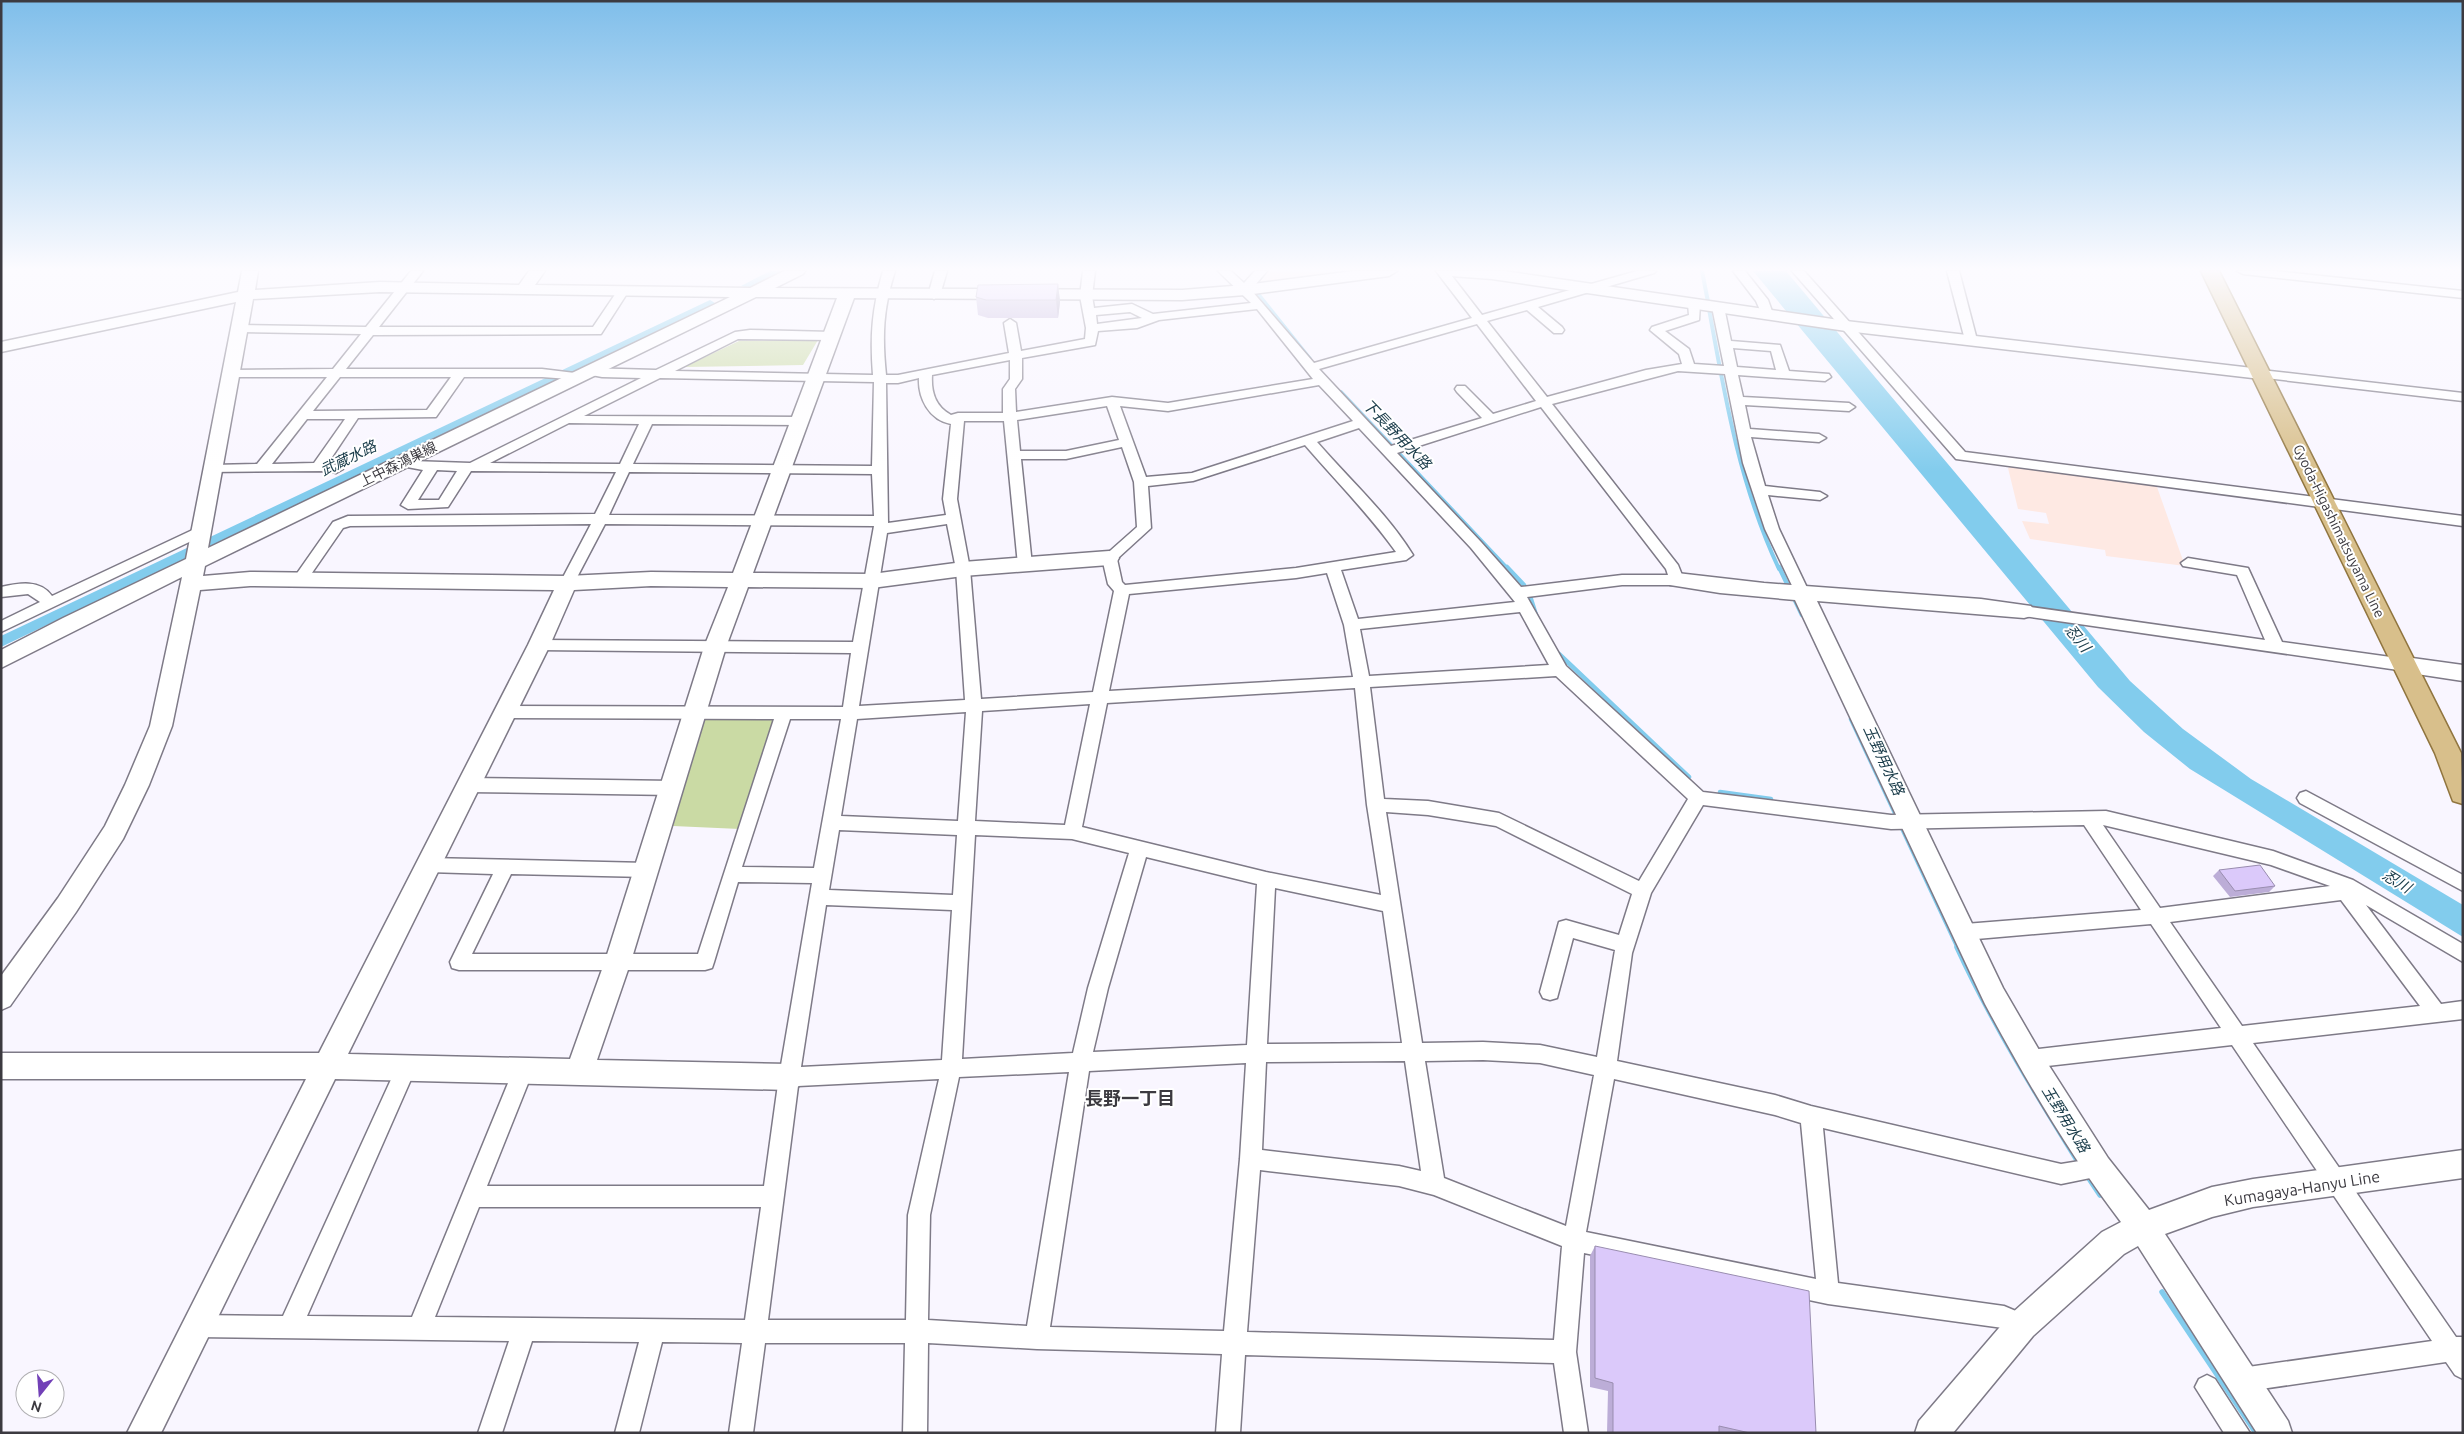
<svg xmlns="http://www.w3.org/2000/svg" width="2464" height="1434" viewBox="0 0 2464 1434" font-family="Ubuntu,'Noto Sans JP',sans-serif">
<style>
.education{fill:#fee9e3}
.green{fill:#cadaa4}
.water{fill:#82cced}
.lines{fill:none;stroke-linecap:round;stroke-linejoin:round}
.stream-far2{stroke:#82cced;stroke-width:4}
.stream-far1{stroke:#82cced;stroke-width:4.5}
.stream{stroke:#82cced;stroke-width:5.5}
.canal{fill:#82cced;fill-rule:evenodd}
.street-casing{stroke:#7e7a87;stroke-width:3}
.secondary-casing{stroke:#7e7a87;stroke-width:3}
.primary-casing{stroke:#90753f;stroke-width:3}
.street{fill:#fff;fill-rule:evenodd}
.secondary{fill:#fff;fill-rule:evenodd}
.primary{fill:#d8bf8b;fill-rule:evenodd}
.wall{fill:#bcadd7}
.shaded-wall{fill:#998daf}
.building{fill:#dbc9fa;stroke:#998daf}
.labels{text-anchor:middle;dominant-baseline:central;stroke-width:4;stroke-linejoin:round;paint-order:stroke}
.street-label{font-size:14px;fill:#3c3a40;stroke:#fff}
.water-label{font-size:15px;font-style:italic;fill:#193b49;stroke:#fff}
.near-street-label{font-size:16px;fill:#3c3a40;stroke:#fff}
.near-neighbourhood-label{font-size:18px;font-weight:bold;fill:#3c3a40;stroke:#fff}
</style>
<rect width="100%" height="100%" fill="#f9f6ff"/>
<path class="education" d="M1268,271H1364L1258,287Z
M2010,467L2153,485L2157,487L2185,566L2106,556L2105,550L2030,539L2022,521L2049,524L2046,513L2018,509L2008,468Z"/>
<path class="green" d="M818,340L803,365L684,367L739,341Z
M702,718H776L740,829L673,826Z"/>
<path class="water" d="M1753,271H1786L2130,681L2183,729L2251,779L2463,905V937L2190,769L2144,732L2098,687Z"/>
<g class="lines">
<path class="stream-far2" d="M1702,271L1708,302
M1258,294L1310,359
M1709,309C1725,398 1740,486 1779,569
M1341,392L1508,569"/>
<path class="stream-far1" d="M1507,567L1524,585
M1779,567L1802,615
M1530,596L1536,615
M1559,654L1689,777
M1851,719L1958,948
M1720,792L1771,799"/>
<path class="stream" d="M1957,947C1992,1023 2036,1094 2080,1165
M2086,1174L2100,1195
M2162,1292L2256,1433"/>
<path class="canal" d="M770,271H783L749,288L741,286Z
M710,300L715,303L714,305L1,647V636Z"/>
<defs>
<path id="street" d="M411,271H423L379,327H593L618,290H626L628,292L601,334L373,335L346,369H542L583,374L585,377L583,380L542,377H464L436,417L358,418L328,463L341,466L343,469L336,473L329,471L207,472L205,469L207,466L212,465L257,464L327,377H231L227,376L225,373L227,370L333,369L361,334L240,332L236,331L234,328L236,325L366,327ZM340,377H451L427,410L313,411ZM307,419H345L314,463L272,464Z
M883,271H895C883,309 882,336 886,375H898L1009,353L1004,323L1010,319L1016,323L1021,351L1085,339L1086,328L1080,296L1083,271H1095L1092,296L1094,308L1132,304L1153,314L1251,303L1218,271H1231L1244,283L1255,271H1267L1251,290L1314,363L1472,318L1436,271H1448L1482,315L1637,271H1656L1654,273L1538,307L1562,327L1564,330L1562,333H1554L1527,310L1487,321L1547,397L1646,370L1682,364L1679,354L1650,330L1652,327L1689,315L1688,304L1694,300L1700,304L1699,320L1665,331L1689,349L1694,364L1724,366L1712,307L1718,303L1724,307L1731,341L1780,345L1789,371L1829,374L1831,377L1825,381L1738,375L1743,397L1849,403L1855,407L1849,411L1745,405L1750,429L1819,434L1826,438L1819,442L1751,437L1765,486L1820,492L1827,496L1820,500L1768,495L1779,529L1810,594L1808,598H1798L1796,594L1765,529L1743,463L1725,374L1678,371L1552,404L1678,565L1684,580L1677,585H1622L1527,597L1566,666L1703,792L1891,815L2106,811L2273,851L2353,880L2463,944V962L2366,905L2441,1004L2463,1001V1019L2253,1043L2456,1337H2463V1379L2455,1375L2446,1362L2241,1392L2233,1388L2229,1380L2233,1372L2241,1368L2432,1341L2232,1045L2029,1068L2022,1065L2019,1059L2022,1053L2029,1050L2221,1028L2151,924L1965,940L1958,938L1956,932L1958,926L1965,924L2141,910L2084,825L1891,829L1703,805L1651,893L1632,953L1617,1061L1775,1095L1811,1106L2061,1164L2098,1158L2105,1161L2109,1168L2105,1175L2061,1184L1823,1128L1838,1283L2004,1306L2030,1317L2033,1325L2030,1333L2022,1336L2003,1328L1828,1304L1584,1253L1576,1352L1588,1433H1564L1554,1363L1245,1355L1240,1433H1216L1222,1354L1037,1349L928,1343L927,1433H903L905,1343H765L753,1433H729L742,1343L662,1342L639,1433H615L639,1342L532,1341L502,1433H478L509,1341L197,1337L189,1334L186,1326L189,1318L197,1315L283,1316L399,1062L406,1059L413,1062L416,1068L307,1316L412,1317L513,1071L516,1064L523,1062L530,1064L533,1071L487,1186H764L779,1077L812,883L738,882L714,962L712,968L705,970H459L452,968L450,962L493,874L428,872L422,870L419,865L422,860L428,858L647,863L653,865L656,870L653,875L647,877L511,874L472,954H698L774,719L506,718L500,716L498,712L500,708L506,706L843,707L851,653L539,650L534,649L531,645L534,641L539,640L853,642L874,526L605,524L574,583L567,588L560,583L591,524L350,526L343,528L305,583L300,584L293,579L333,522L348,516L595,514L616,472L471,471L448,507L408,509L401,505L423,470L396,465L394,462L401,458L412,461L470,463L641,378L602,377L586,374L584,371L586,368L656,370L735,332L750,330L832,332L838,336L832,340L738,339L675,371L873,375C870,336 872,309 883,271ZM1257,309L1313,379L1168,403L1112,397L1016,412L1015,389L1022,379V358L1095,345L1098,331L1137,328L1159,320ZM1130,312L1142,318L1097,324L1096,315ZM1477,324L1536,401L1493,414L1465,386H1457L1455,389L1457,392L1482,418L1391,446L1319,369ZM1733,348L1771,351L1776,370L1737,367ZM1010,360V379L1003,389V413H958L951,415C935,406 931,392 932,375ZM660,378L874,382L872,466L633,464L652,424L801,425L808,421L801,417L584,416ZM919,378C918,398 929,420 951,424L943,499L946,515L888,523L886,383H898ZM1319,385L1353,421L1192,473L1146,477L1120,406L1168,411ZM1107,406L1119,440L1066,451H1020L1017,420ZM1541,407L1666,569L1668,575H1622L1521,587L1481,542L1397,453ZM964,421H1004L1018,565L1025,570L1032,565L1021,459H1066L1122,447L1134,482L1137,527L1102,558L1108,584L1114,591L1093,692L981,699L970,569L957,499ZM569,423L639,424L620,464L490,463ZM1359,428L1471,548L1515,602L1358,619L1341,570L1406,560L1413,555C1387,513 1349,479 1317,442ZM1305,445C1336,481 1369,514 1396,552L1296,568L1125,585L1122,582L1117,559L1151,528L1148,486L1193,481ZM437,470L457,471L439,500H418ZM629,472L872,474L874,516L609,515ZM947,524L956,569L965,700L859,706L887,533ZM1327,573L1344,625L1353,677L1109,691L1129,594L1296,578ZM1520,612L1549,665L1369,676L1360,629ZM1556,676L1688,799L1639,881L1499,813L1428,801L1384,799L1370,687ZM1355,688L1367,805L1381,895L1266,872L1082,827L1107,703ZM1090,704L1065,825L975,821L982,711ZM966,712L958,821L841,816L857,719ZM790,719H841L814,868L742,867ZM1386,812L1428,815L1496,826L1632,894L1619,935L1566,920L1559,922L1540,992L1543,998L1550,1000L1557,998L1573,938L1615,950L1597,1057L1540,1045L1483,1042L1422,1043ZM2103,825L2271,865L2330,886L2160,908ZM839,830L957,835L953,895L829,890ZM975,835L1072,839L1129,853L1088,988L1073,1053L962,1059ZM1146,857L1257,884L1247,1045L1093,1052L1108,988ZM1275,888L1383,911L1402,1043L1267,1044ZM2341,900L2420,1006L2242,1026L2170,922ZM826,905L952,910L942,1060L801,1067ZM1483,1060L1540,1063L1594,1075L1566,1226L1444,1178L1425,1061ZM1405,1061L1421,1171L1399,1166L1262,1150L1266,1062ZM1246,1063L1240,1159L1224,1331L1050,1327L1089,1071ZM1069,1072L1027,1326L928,1320L930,1215L959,1077ZM939,1079L908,1215L906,1320H768L798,1086ZM1614,1079L1775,1115L1801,1123L1816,1279L1586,1232ZM1260,1170L1399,1186L1434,1195L1562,1246L1554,1340L1247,1332ZM479,1207H761L745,1320L435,1317Z
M935,271H947L940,295L934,299L928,295Z
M1733,271H1745L1768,300L1773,314L1771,317H1763L1756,301Z
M1792,271H1804L1965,452L2463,516V526L1956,459Z
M1947,271H1959L1977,340L1975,343L1971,344L1965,340Z
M2237,271H2275L2463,291V298L2243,274Z
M2261,370L2463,393V401L2257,377L2255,374L2257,371Z
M201,526L206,528L208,531L206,534L1,632V621L40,602L28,594L1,597V587C19,583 40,579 52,596Z
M2188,558L2248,568L2282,642L2405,659L2411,661L2413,665L2411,669L2405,671L2024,616L2019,615L2016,611L2019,607L2024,606L2265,640L2237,575L2183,566L2181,563Z
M468,778L673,781L679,783L682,788L679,793L673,795L468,792L462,790L460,785L462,780Z
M2306,791L2463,875V891L2300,803L2297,798L2300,793Z
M2207,1375L2215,1379L2250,1433H2224L2195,1387L2199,1379Z"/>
<path id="secondary" d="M242,271H258L255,290L380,282L519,285L529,271H545L535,285L750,288L784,271H805L803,274L775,288L1182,290L1245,285L1353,271H1397L1389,276L1245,295L1182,300L854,298L753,573L872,574L963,562L1109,551L1116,553L1119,558L1116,563L1109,565L963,576L872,588L748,587L726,647L631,961L597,1060L789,1064L799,1068L803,1077L799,1086L789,1090L335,1079L161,1433H127L306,1079H1V1053H319L528,645L554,590L250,586L200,590L172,726L149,785L123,839L76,912L10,1006L1,1010V976L58,898L105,826L125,785L150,726L182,577L1,668V650L63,618L186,559L236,302L1,352V342L238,292ZM380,292L730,297L208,548L253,299ZM756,297L837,298L733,573L651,572L567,576L250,572L203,576L205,566ZM651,586L728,587L704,647L605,961L570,1059L348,1054L550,645L574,590Z
M1443,271H1504L1846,321L2261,369L2267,370L2270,374L2267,378L2261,379L1846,331L1492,279L1451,276Z
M1677,573L1764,583L1981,599L2031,606L2034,611L2031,616L2024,618L1817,601L2003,988L2039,1050L2108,1158L2149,1210L2212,1187L2253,1179L2463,1150V1178L2253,1207L2212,1217L2165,1234L2288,1421L2292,1433H2257L2138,1246L2124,1254L2033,1336L1953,1433H1915L1919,1421L2011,1314L2102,1232L2121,1222C2069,1154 2026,1080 1985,1004L1795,600L1720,593L1670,585L1667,580L1670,575Z
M2405,657L2463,665V681L2397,671L2394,665L2397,659Z"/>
<path id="primary" d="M2201,271H2219L2461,753L2463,804L2453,801L2435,753Z"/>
</defs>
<use href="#street" class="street-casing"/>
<use href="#secondary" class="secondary-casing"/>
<use href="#primary" class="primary-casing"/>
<use href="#street" class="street"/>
<use href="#secondary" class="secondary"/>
<use href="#primary" class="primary"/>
</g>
<path class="wall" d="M1058,284L1060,302L1058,318H988L978,315L976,297Z
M2219,870L2275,886L2269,892L2230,897L2213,876Z
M1595,1246L1816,1433H1607L1608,1391L1590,1387V1256Z"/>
<path class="shaded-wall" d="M1058,284L1060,302L1058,318L1056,300Z"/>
<path class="building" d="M1058,284L1056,300H986L976,297L978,285Z
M2260,865L2275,886L2235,891L2219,870Z
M1595,1246L1809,1291L1816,1433H1750L1719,1426V1433H1613V1383L1595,1378Z"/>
<linearGradient id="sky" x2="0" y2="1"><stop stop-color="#7fbeea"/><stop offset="0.57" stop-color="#fcfbff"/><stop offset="1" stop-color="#fcfbff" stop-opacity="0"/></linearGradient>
<rect width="2464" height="472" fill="url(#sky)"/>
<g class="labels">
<g class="street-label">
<text transform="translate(398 464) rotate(-26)">上中森鴻巣線</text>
<text transform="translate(2339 531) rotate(64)">Gyoda-Higashimatsuyama Line</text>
</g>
<g class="water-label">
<text transform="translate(1397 434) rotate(46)">下長野用水路</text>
<text transform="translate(348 458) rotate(-26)">武蔵水路</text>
<text transform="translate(2078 638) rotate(51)">忍川</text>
<text transform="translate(1884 760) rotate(65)">玉野用水路</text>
<text transform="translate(2397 881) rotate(31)">忍川</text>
<text transform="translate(2066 1119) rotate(58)">玉野用水路</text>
</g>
<g class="near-street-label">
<text transform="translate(2302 1188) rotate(-9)">Kumagaya-Hanyu Line</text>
</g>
<g class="near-neighbourhood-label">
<text x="1130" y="1098">長野一丁目</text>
</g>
</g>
<rect width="2464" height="1434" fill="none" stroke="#3c3a40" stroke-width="5"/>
<g transform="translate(40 1394) rotate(197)"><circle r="24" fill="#ffffff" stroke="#b1b0b3"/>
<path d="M0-4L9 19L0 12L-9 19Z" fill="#7240b7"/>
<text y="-8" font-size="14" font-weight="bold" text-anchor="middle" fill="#3c3a40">N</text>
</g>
</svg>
